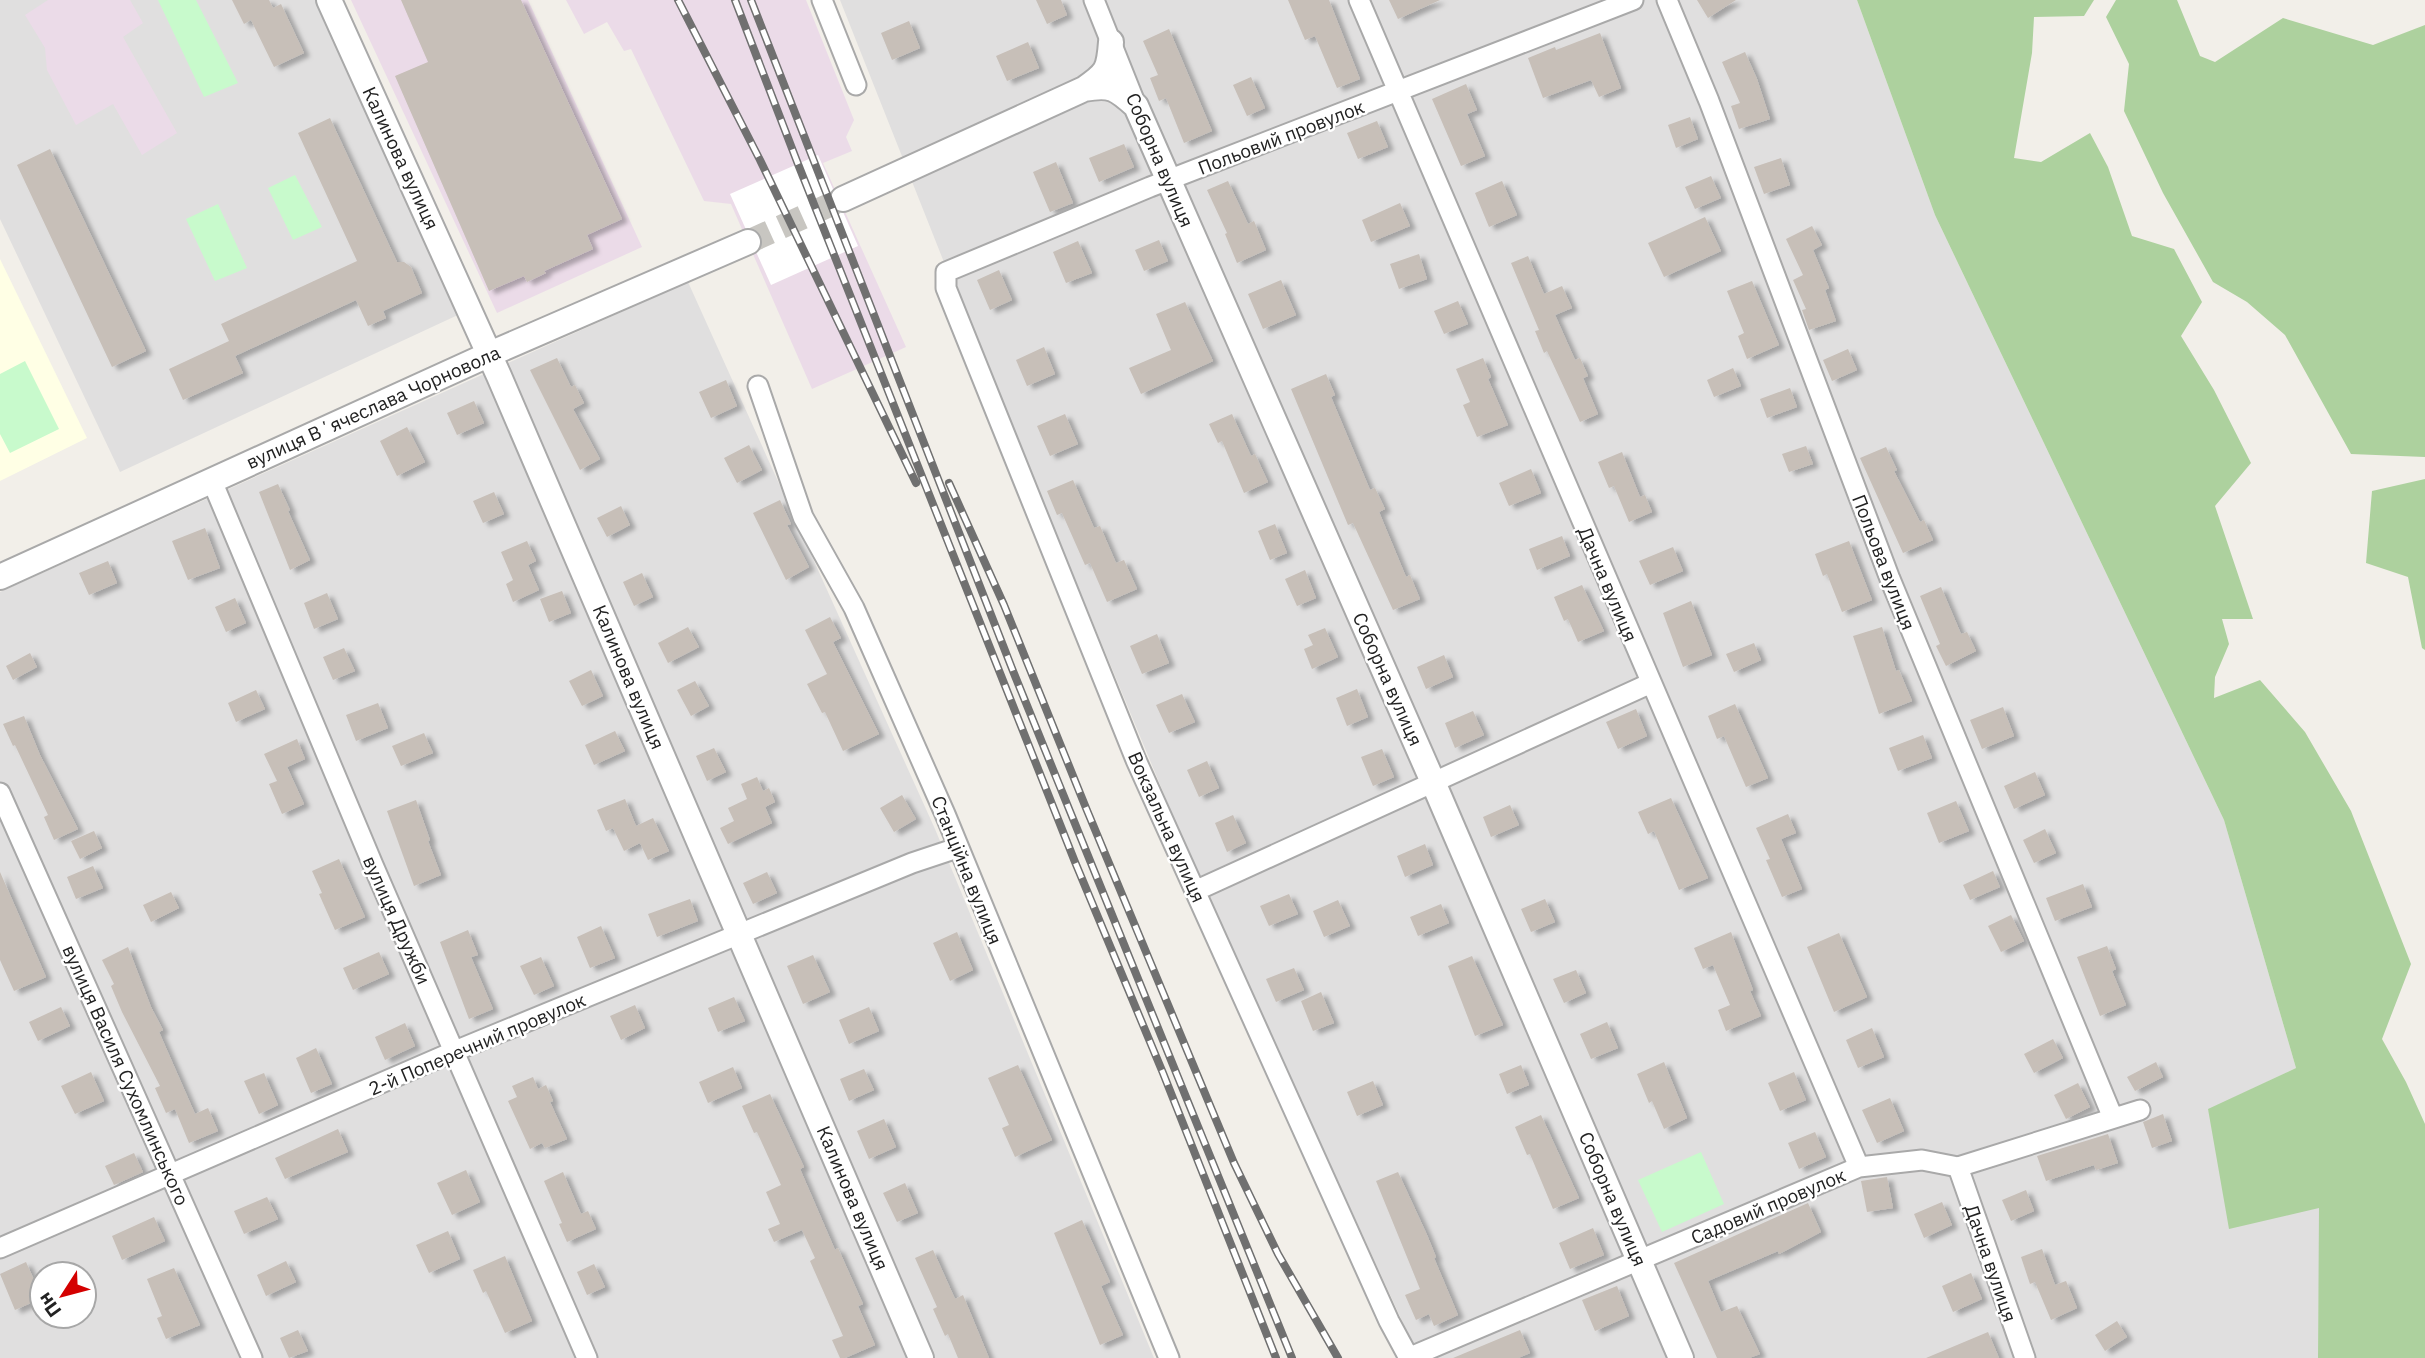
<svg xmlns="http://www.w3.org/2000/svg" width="2425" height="1358" viewBox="0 0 2425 1358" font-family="'IBM Plex Sans',sans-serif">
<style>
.residential{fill:#e0dfdf;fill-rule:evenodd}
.industrial{fill:#ebdbe8}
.education{fill:#ffffe5}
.forest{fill:#add19e}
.park{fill:#c8facc}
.pier{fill:#fff}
.building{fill:#c7bfb8;filter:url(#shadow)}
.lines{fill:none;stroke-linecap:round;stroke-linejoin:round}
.tertiary-tunnel{stroke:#c8c6c1;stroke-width:24;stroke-dasharray:24 12;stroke-linecap:butt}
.minor-casing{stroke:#a9a9a9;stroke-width:23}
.tertiary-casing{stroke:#a9a9a9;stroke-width:28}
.minor{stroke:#fff;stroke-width:19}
.tertiary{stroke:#fff;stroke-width:24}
.rail-casing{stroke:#707070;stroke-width:8}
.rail{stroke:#fff;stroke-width:5;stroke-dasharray:16;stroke-linecap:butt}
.labels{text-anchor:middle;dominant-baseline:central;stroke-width:5;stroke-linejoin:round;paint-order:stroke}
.street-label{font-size:19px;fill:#222;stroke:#fff}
</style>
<defs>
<filter id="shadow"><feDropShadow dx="6" dy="3.5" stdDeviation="2" flood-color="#0004"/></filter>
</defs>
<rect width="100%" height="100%" fill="#f2efe9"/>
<path class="residential" d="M0,0H316L460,314L120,472L0,219Z
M840,0H1857L1935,215L2224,820L2296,1068L2208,1110L2320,1208L2318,1358H1419L1193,864L957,295Z
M688,282L935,829L1154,1358H0V592ZM42,1274H84V1316H42Z"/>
<path class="industrial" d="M48,0H130L143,23L123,37L177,133L142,155L113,104L76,125L47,70L45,48L25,15Z
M351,0H528L642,247L497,313Z
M566,0H806L854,120L846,137L852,151L823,163L906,347L812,389L731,204L704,201L631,49L624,51L607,22L584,34Z"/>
<path class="education" d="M0,259L87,438L0,481Z"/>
<path class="forest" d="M1857,0H2094L2084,16L2034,17L2032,53L2014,158L2041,162L2090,133L2108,167L2132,236L2174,249L2202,302L2181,336L2214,390L2251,463L2215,506L2253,619H2222L2229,644L2215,677L2214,698L2260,680L2305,732L2351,811L2411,964L2382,1039L2406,1082L2425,1124V1358H2318L2319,1208L2229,1229L2208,1109L2296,1068L2224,820L1935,215Z
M2116,0H2177L2200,56L2215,62L2283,18L2373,45L2425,25V457L2351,454L2285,335L2247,302L2213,282L2163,193L2124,111L2129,64L2106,17Z
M2425,479V650L2422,648L2408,577L2366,563L2372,491Z"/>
<path class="park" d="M158,0H196L238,83L204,97Z
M295,175L322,227L293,240L268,188Z
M218,204L247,268L215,281L186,219Z
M25,361L59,429L10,453L0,434V374Z
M1701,1152L1724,1204L1662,1232L1638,1180Z"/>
<path class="pier" d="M818,155L858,246L771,285L730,194Z"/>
<path class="building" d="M232,0H269L273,8L281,4L304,53L274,67L251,20L244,24Z
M401,0H521L622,219L587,235L593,249L544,271L546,273L527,282L524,276L489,291L395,76L428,62Z
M1036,0H1061L1067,15L1047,24Z
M1288,0H1329L1360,79L1337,88L1315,36L1305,40Z
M1389,0H1440L1398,19Z
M1697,0H1736L1708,18Z
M909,21L920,48L892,60L881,33Z
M1169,29L1212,131L1184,143L1166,98L1159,101L1150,78L1158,75L1143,41Z
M1600,33L1621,88L1599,97L1591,80L1543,98L1528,58L1555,47L1556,50Z
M1028,42L1039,68L1007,81L996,56Z
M1745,52L1757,79L1770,119L1739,129L1731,106L1740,103L1722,62Z
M1251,77L1265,108L1247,116L1233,85Z
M1466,84L1477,110L1467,114L1485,156L1461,166L1432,99Z
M1690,117L1698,139L1676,148L1668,125Z
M330,118L397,262H404L411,267L422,293L383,311L386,318L368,326L356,300L235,356L243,373L183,400L169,369L229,341L221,324L357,261L298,133Z
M1377,121L1388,147L1358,159L1347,133Z
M1124,144L1134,167L1099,182L1089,158Z
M50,149L146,351L112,367L17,165Z
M1781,158L1790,185L1764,194L1754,167Z
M1056,162L1073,203L1050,212L1033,172Z
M1711,176L1721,198L1695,209L1685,187Z
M1228,181L1248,224L1254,221L1266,250L1237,263L1225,234L1227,233L1207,190Z
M1502,181L1517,215L1489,227L1475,193Z
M1400,203L1410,226L1371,242L1362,220Z
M1705,217L1721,251L1664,277L1648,243Z
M1812,226L1822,245L1813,250L1829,288L1825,290L1836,321L1809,330L1802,310L1806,309L1793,280L1803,275L1786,239Z
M1159,240L1168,261L1144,271L1135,250Z
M1078,241L1092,273L1066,283L1053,252Z
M1419,254L1427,279L1399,289L1390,264Z
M1528,256L1544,294L1562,286L1572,308L1555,315L1575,360L1580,358L1588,376L1583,378L1598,414L1580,422L1547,351L1544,353L1535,331L1539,330L1511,263Z
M999,270L1012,300L990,310L977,280Z
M1281,280L1296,315L1263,329L1248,294Z
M1752,281L1779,345L1747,359L1738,336L1744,333L1727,291Z
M1458,301L1468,324L1444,334L1434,311Z
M1185,302L1213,361L1141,394L1129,368L1171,350L1156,314Z
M1044,347L1055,374L1027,386L1016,360Z
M1848,349L1857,370L1832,381L1823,360Z
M557,358L571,387L575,385L584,403L573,409L600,459L580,470L530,370Z
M1483,358L1491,377L1488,379L1508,425L1477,437L1463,405L1470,402L1456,369Z
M1733,368L1741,386L1714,397L1707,380Z
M1326,374L1335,395L1331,397L1370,490L1375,488L1385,509L1379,512L1406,577L1410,575L1420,599L1393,610L1353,523L1348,525L1291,389Z
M726,380L737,406L711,418L699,392Z
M1790,388L1797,407L1767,418L1760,399Z
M474,401L484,423L457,435L447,413Z
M1065,414L1078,444L1050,456L1037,426Z
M1232,414L1251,456L1255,454L1268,482L1244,493L1222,441L1218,443L1209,424Z
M407,427L425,462L397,476L380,441Z
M749,445L762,470L737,483L724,458Z
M1806,446L1813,464L1789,472L1782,454Z
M1886,447L1897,470L1894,471L1920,522L1924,520L1933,540L1903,553L1860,458Z
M1622,452L1640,497L1645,495L1652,512L1629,522L1614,486L1609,488L1598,462Z
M1531,469L1541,493L1509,506L1499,483Z
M1073,480L1094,528L1100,526L1116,563L1124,560L1137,589L1107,602L1090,563L1085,565L1062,513L1057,515L1047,491Z
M278,484L290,510L288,511L310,560L290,570L259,492Z
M494,492L504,514L483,523L473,501Z
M780,500L791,524L787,525L809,567L786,580L753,513Z
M621,506L630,525L607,537L597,518Z
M1275,524L1287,553L1270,560L1258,531Z
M205,528L220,568L188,580L172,541Z
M1562,536L1570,556L1537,570L1529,549Z
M527,541L536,561L528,565L539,590L513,602L506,584L513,580L501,552Z
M1849,541L1872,600L1842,612L1827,574L1823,576L1815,554Z
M1673,547L1683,571L1650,585L1639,561Z
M108,561L117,583L89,595L79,573Z
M1305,570L1316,598L1297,606L1285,579Z
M642,573L653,597L634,606L623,582Z
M1582,585L1604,631L1578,642L1568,619L1564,621L1554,597Z
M1941,587L1961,634L1967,632L1976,651L1946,666L1936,646L1940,644L1920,596Z
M562,591L571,613L549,622L540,599Z
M327,593L338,619L314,629L304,603Z
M235,598L246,623L226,632L215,607Z
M1691,601L1712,655L1683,667L1663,613Z
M830,617L841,638L833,642L879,734L843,751L825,712L822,713L807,684L827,674L805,630Z
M688,627L699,647L668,663L658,643Z
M1882,627L1896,671L1899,670L1912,701L1879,714L1853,636Z
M1325,628L1338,657L1312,669L1304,649L1313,645L1308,635Z
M1157,634L1169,663L1142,674L1130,646Z
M1754,643L1761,660L1734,672L1726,654Z
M344,648L355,671L333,680L323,657Z
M30,653L37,667L13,680L6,666Z
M1444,655L1453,677L1426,689L1417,667Z
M591,670L603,696L582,706L569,681Z
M695,681L709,706L691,716L677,690Z
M1357,689L1368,717L1347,726L1336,698Z
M256,690L265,709L236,722L228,703Z
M1182,694L1195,722L1169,733L1156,705Z
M378,703L388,728L356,741L346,715Z
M1735,704L1768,778L1746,787L1724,736L1717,739L1708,716Z
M2003,707L2014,736L1982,749L1970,720Z
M1636,709L1647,736L1618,749L1606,722Z
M1473,711L1484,735L1455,748L1445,723Z
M24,716L40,755L78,829L54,840L44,817L48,815L15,745L13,746L3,724Z
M615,731L625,751L594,765L585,745Z
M424,733L433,753L401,766L392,746Z
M1923,735L1932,758L1898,771L1889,748Z
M297,739L305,759L287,767L304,804L282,814L269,784L277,781L264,754Z
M714,748L726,772L707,781L696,756Z
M1382,749L1394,777L1373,786L1361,757Z
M1207,761L1219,788L1199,797L1187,770Z
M2035,772L2045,795L2014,809L2004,786Z
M757,777L763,791L769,788L775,802L765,807L772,823L728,844L720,828L734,821L728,808L747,799L741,784Z
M902,795L916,819L894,832L880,808Z
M1671,798L1708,878L1679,890L1654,831L1648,834L1638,812Z
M625,799L636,826L653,818L669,851L648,860L640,843L624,851L613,828L606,831L597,810Z
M416,800L430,840L428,841L441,875L414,886L387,811Z
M1956,801L1969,831L1939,843L1927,813Z
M1510,805L1519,825L1491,837L1483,817Z
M1788,814L1796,833L1781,839L1802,889L1782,897L1766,860L1770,859L1756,828Z
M1233,815L1246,843L1227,852L1215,823Z
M2045,829L2056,853L2034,863L2023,840Z
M94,831L102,848L80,859L71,841Z
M1425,844L1433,865L1405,877L1397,856Z
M339,859L365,917L335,930L319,894L322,893L312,871Z
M93,866L103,888L76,899L67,877Z
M1993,871L2000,887L1970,900L1963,885Z
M0,872L46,977L14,991L0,960Z
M767,872L777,893L753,904L743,883Z
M2083,884L2092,907L2055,921L2046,898Z
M171,892L179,908L151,922L143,905Z
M1289,894L1298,914L1269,926L1260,906Z
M690,899L698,921L657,937L648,914Z
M1545,899L1555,922L1531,932L1521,909Z
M1338,900L1350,926L1324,937L1313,911Z
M1441,904L1449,923L1418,936L1410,917Z
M2011,915L2024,941L2001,952L1988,926Z
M601,926L615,958L590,968L577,937Z
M468,930L478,955L471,957L493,1009L469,1019L440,942Z
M957,932L973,970L950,981L933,943Z
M1731,932L1753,990L1750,991L1761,1016L1726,1031L1718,1010L1730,1005L1713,965L1703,969L1694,948Z
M1839,933L1867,997L1834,1012L1807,947Z
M2107,946L2116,969L2112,971L2126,1005L2100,1016L2077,957Z
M128,947L151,1007L163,1030L159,1032L195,1114L208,1108L218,1131L189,1143L175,1109L166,1113L155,1088L160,1086L122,1012L111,986L114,984L102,960Z
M379,952L389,974L353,990L343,968Z
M813,955L830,992L803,1004L787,966Z
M1472,956L1503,1025L1475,1036L1448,966Z
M541,957L554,986L534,995L520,966Z
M1294,968L1304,990L1276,1002L1266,979Z
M1576,970L1586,993L1564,1003L1553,979Z
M1321,992L1334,1023L1313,1031L1301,1001Z
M734,997L745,1021L718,1032L708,1008Z
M635,1005L645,1028L621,1040L610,1016Z
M61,1007L70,1026L38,1041L29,1022Z
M869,1007L879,1031L849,1044L839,1020Z
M1607,1022L1618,1048L1591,1059L1580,1034Z
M405,1023L415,1046L385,1060L375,1037Z
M1872,1028L1884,1057L1858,1068L1846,1040Z
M2053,1039L2063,1058L2034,1073L2024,1054Z
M316,1048L332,1084L311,1093L296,1058Z
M1664,1062L1687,1118L1664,1129L1652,1101L1649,1103L1637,1074Z
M2156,1062L2163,1077L2135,1091L2127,1077Z
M1018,1065L1052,1140L1015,1157L1002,1128L1009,1125L988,1078Z
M1521,1065L1529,1085L1507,1094L1499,1074Z
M733,1067L742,1088L708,1103L699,1082Z
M864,1069L874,1090L849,1101L840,1079Z
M91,1072L104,1101L75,1114L61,1086Z
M1794,1072L1806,1100L1780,1111L1768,1083Z
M264,1073L278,1105L259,1114L244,1081Z
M533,1077L538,1089L546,1085L553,1101L550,1102L567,1139L545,1148L542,1143L530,1149L508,1101L517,1097L512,1086Z
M1373,1081L1383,1105L1357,1116L1347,1092Z
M2078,1083L2090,1107L2066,1119L2054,1095Z
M770,1094L804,1167L800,1169L835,1250L838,1248L863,1304L858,1306L875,1345L845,1358H840L832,1340L843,1336L810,1261L815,1258L802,1230L774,1242L768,1229L780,1224L766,1192L781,1185L757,1132L754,1133L742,1106Z
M1890,1098L1904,1131L1877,1143L1862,1110Z
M2163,1114L2172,1141L2152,1148L2143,1122Z
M1541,1115L1579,1198L1553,1209L1530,1154L1527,1155L1515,1127Z
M884,1119L896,1147L869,1159L857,1131Z
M338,1129L348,1152L285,1179L275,1158Z
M1815,1132L1826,1157L1799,1169L1788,1143Z
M2108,1134L2118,1163L2096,1170L2094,1165L2046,1181L2037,1156Z
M134,1153L143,1172L114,1185L105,1166Z
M466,1170L480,1202L452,1215L437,1183Z
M563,1172L581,1214L588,1211L596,1229L567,1242L559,1224L562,1223L544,1181Z
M1398,1172L1427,1235L1436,1257L1434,1258L1458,1315L1434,1326L1429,1314L1416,1320L1405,1295L1420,1289L1376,1181Z
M1887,1177L1893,1208L1867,1212L1861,1181Z
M905,1183L918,1213L897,1222L883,1193Z
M2026,1190L2034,1211L2011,1221L2002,1200Z
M267,1197L278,1219L244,1234L234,1211Z
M1942,1202L1952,1225L1924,1238L1914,1214Z
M1808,1203L1821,1232L1779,1254L1778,1251L1708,1281L1721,1312L1737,1306L1760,1354L1749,1358H1717L1674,1263Z
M154,1217L165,1241L122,1260L112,1236Z
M1082,1220L1110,1282L1101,1286L1123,1335L1100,1345L1054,1233Z
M1593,1228L1604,1255L1570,1269L1559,1243Z
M448,1231L460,1259L429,1273L416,1245Z
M2042,1249L2055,1285L2066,1281L2077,1308L2051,1320L2035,1282L2030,1284L2021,1257Z
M933,1250L955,1299L963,1295L989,1358H958L948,1334L945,1336L933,1309L937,1307L915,1258Z
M505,1256L532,1321L505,1333L486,1291L483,1293L473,1270Z
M286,1261L296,1282L266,1296L257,1275Z
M26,1262L42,1298L15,1310L0,1274Z
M594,1264L605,1287L587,1295L577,1272Z
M174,1268L200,1325L166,1339L157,1318L162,1316L147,1279Z
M1971,1273L1982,1299L1953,1312L1942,1286Z
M1617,1286L1629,1316L1595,1331L1582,1300Z
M2117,1321L2127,1337L2105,1351L2095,1335Z
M298,1330L308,1351L289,1358L280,1338Z
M1520,1330L1530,1353L1518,1358H1453Z
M1988,1332L1999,1358H1926Z"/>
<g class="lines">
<path class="tertiary-tunnel" d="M748,242L843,199"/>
<defs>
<path id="minor" d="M822,0L856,85
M1094,0L1136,105
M1359,0L1859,1167
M1667,0L1709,101L1890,579L2113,1118
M758,386L803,517L854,608L945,814L1169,1358
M212,481L373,865L587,1358
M0,793L252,1358
M1195,891L1651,683
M1958,1167L2025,1358
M0,1248L455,1051L912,863L957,848
M1408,1358L1859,1167L1922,1160L1958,1167L2140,1110
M1409,1358L1389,1321L1136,760L946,288V272L1150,187L1633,0"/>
<path id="tertiary" d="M329,0L499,376L921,1358
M1084,89C1107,73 1109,70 1111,42
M843,199L1084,89C1111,84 1116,88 1136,106L1433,782L1681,1358
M0,577L490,354L748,242"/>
</defs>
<use href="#minor" class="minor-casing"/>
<use href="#tertiary" class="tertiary-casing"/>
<use href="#minor" class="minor"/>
<use href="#tertiary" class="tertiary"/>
<defs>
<path id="rail" d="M678,0L760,160L916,483
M735,0L798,164L1075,862L1163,1073L1276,1358
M751,0L1013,671L1292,1358
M949,483L1004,605L1086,808L1234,1163L1278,1254L1338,1358"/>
</defs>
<use href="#rail" class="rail-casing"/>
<use href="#rail" class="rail"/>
</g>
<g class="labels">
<g class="street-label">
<text transform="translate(1281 137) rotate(-21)">Польовий провулок</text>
<text transform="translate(401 158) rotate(65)">Калинова вулиця</text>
<text transform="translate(1160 160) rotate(67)">Соборна вулиця</text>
<text transform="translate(373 407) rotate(-24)">вулиця Вʼячеслава Чорновола</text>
<text transform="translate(1884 562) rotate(69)">Польова вулиця</text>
<text transform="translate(1608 584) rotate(67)">Дачна вулиця</text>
<text transform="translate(629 677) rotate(67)">Калинова вулиця</text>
<text transform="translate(1388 679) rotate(66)">Соборна вулиця</text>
<text transform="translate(1167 827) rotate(66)">Вокзальна вулиця</text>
<text transform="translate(967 870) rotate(68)">Станційна вулиця</text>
<text transform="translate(397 920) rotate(66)">вулиця Дружби</text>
<text transform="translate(477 1044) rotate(-23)">2-й Поперечний провулок</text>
<text transform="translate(126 1075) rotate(66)">вулиця Василя Сухомлинського</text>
<text transform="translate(853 1198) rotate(67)">Калинова вулиця</text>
<text transform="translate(1613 1199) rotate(67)">Соборна вулиця</text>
<text transform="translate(1768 1206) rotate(-23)">Садовий провулок</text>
<text transform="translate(1991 1263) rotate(71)">Дачна вулиця</text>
</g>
</g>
<g transform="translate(63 1295) rotate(234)"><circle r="33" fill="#ffffff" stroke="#a7a7a7" stroke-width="2"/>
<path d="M0-5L12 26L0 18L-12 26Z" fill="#d40000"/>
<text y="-10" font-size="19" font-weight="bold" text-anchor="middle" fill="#222222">Пн</text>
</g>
</svg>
